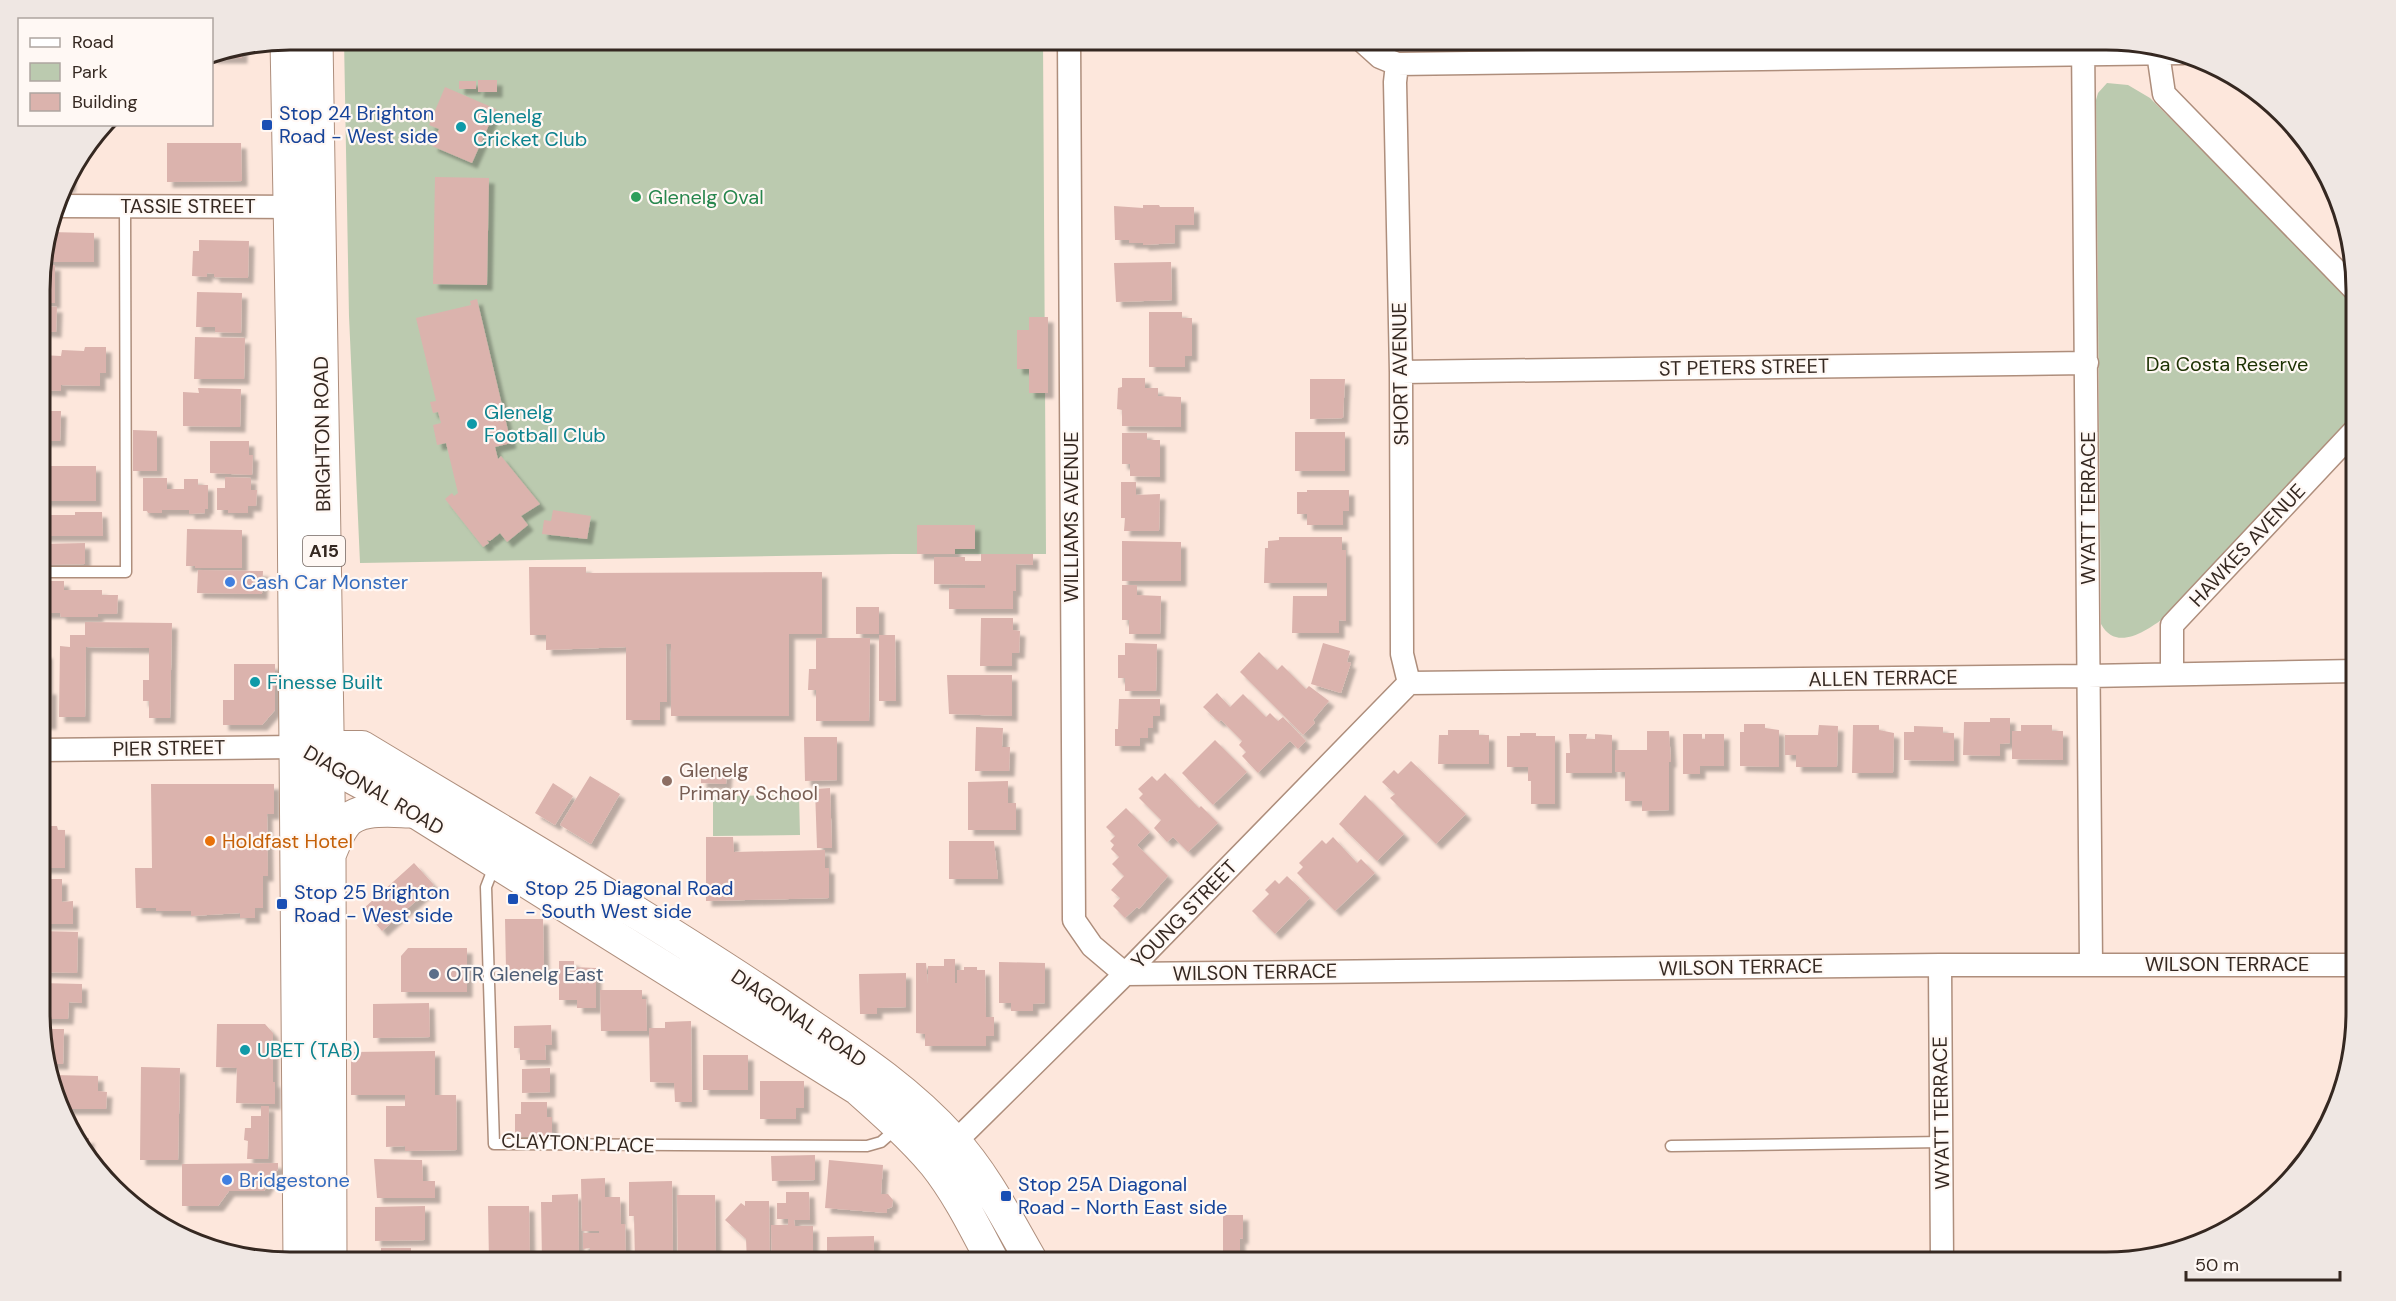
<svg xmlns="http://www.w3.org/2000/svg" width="2396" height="1301" viewBox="0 0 2396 1301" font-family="'DM Sans',sans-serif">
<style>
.green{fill:#bbcaaf}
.building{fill:#dbb3ad;filter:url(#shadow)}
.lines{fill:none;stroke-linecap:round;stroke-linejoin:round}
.service-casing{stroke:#ae8e7c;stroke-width:13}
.minor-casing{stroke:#ae8e7c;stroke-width:25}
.secondary-casing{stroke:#ae8e7c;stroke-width:34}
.primary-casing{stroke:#ae8e7c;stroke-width:35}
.service{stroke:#fff;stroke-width:10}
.minor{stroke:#fff;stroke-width:22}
.secondary{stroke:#fff;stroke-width:32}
.primary{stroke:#fff;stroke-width:33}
.transit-dot{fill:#1a4fb4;stroke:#fff8f4;stroke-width:2}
.culture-dot{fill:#0f9aa8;stroke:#fff8f4;stroke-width:2}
.leisure-dot{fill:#2e9e5b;stroke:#fff8f4;stroke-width:2}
.shop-dot{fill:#3f7fe0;stroke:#fff8f4;stroke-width:2}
.education-dot{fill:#8d6e63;stroke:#fff8f4;stroke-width:2}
.food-dot{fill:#e8710a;stroke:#fff8f4;stroke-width:2}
.service-dot{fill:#5c6f8a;stroke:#fff8f4;stroke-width:2}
.labels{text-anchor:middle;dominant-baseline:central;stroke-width:4.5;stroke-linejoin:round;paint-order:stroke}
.shield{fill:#fff8f4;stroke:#726660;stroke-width:1.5}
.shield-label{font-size:18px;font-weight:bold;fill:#352821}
.transit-label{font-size:20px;fill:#164399;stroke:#fff8f4;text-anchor:start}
.culture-label{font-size:20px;fill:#0d838f;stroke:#fff8f4;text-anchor:start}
.leisure-label{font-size:20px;fill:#27864d;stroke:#fff8f4;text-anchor:start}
.street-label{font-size:20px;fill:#352821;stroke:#fff8f4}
.park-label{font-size:20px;fill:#1c3102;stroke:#fff8f4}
.shop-label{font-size:20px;fill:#366cbe;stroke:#fff8f4;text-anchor:start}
.education-label{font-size:20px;fill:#785e54;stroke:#fff8f4;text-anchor:start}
.food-label{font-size:20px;fill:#c56008;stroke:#fff8f4;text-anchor:start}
.service-label{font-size:20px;fill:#4e5e75;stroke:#fff8f4;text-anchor:start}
.rim{fill:none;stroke:#352821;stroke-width:3}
</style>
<defs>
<filter id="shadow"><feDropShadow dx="5.5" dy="5.5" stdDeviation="1.5" flood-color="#0004"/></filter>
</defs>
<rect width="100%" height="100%" fill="#fde7dc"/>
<path class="green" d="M344,39H1043L1046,554H893L360,563L349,316Z
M2107,83L2128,85L2150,98L2356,304V417L2164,618C2146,631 2116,652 2101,624L2096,100L2098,93Z
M799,795L800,835L713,836V796Z"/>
<path class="building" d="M242,48V58H212V55Z
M478,80H497V92H478Z
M459,81H476V89H459Z
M445,87L496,109L472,163L432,146L439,129L429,125Z
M167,143H241L242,181L167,182Z
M71,171L70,187H66V193H61L65,179Z
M435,177L489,178L487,285L433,284Z
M1143,205H1159L1160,207H1194V225H1175V243L1143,245V243H1129V240H1115L1114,206L1143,208Z
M49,232L94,233V262H41Z
M199,240L249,241L248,278L214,277V274L207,273V277L192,276L193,251H199Z
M1171,262L1172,300L1116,302L1114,263Z
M41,265H55V303H42Z
M197,292L242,293L241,333L215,332V327H196Z
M477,299L511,443L495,447L498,459L501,456L540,504L521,516L528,525L507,542L500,533L490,541L487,540L489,543L483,547L445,499L452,493L454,496L458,493L446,443L437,445L433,425L441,423L438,412L433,413L430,402L436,401L416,318L471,305L470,301Z
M41,306L57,307L56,332L41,331Z
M1149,312H1182V318H1192V356H1185V367H1149Z
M1029,317H1048V393H1029V369H1017V330H1029Z
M195,337L245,338L244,379H194Z
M85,347H106V373H100V386L61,385V391L41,390V355L61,356L62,350L84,351Z
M1122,378H1145V388H1158V396L1181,397V427L1122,426V410L1117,409L1118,388L1122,387Z
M1310,379H1345L1343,418L1310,419Z
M198,388L241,389L240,427L183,426V392L199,393Z
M41,411H61L60,441H41Z
M133,430L157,431V471H133Z
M1295,432H1345V471H1295Z
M1122,433H1147V440H1160V477L1130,476V464H1122Z
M210,441H249V455H253L252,475L210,473Z
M41,466H96V501H41Z
M225,477L251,478V490H257L256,506H248V513H228V510H217V488H225Z
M143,478H167V489H184V479H198V485H208V509H205V513L189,514V510H162V513H148L147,511H143Z
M1121,482H1136V495L1160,494L1159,531H1124L1125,518H1121Z
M1307,490H1349V511H1343V525H1307V514H1297V492H1307Z
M553,510L591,516L587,539L542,534L544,520L551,521Z
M75,512H102L103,536H41V515H75Z
M917,525H975V549H955V554H917Z
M187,529L242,530V568H195V566H186Z
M1279,537H1342V550H1346V621L1339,620V633H1292L1293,596H1327V583H1264L1265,548H1268V541L1279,540Z
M1122,541L1181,542V581H1122Z
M85,543V564L41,565V544Z
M981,554H1033V565L1016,564V591H1013V609H949V588H985V585L934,584V557H965V561H981Z
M529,567H586V573L822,572V634H789V716H671V644H666L667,702H660V720H626V647L546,650V635H530Z
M198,570L263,571L262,594L197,593Z
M44,581H64V590H102V595H118L117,614H98V617H61L60,613H41Z
M1122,585H1137V595L1161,596L1160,634H1129V620H1122Z
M856,607H879V634H856Z
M981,618H1013V630L1020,631L1019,653H1012V666H980Z
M85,622L172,623L170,718H149V701H143V680H149V648L86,647L85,717H59L60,646L70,647V635H85Z
M879,635H895L896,701H879Z
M816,638H870L869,721H816V690H808L809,669H816Z
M1125,643L1157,644L1156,691H1125V678H1118V655H1125Z
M1323,643L1350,651L1347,662L1351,663L1341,693L1311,684Z
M1259,652L1277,670L1282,665L1306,689L1309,686L1329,701L1313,720L1315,723L1303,735L1240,672Z
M41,653H47V689H51V724H41Z
M234,664H275V710L262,725H223V700H234Z
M947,675H1012V716L949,714Z
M1217,693L1230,707L1243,694L1266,717L1270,713L1278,721L1283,717L1306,741L1298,749L1290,741L1258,773L1242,756L1246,752L1239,745L1242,741L1221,720L1219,722L1203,707Z
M1119,699H1160V716H1153V728H1148V738H1140V746H1115V729H1118Z
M1990,718H2010V743L2000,744V756L1963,755L1964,722H1990Z
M1744,724H1765V728L1779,730V767L1740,766V732H1744Z
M1819,725L1838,726L1837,767H1796V755H1785V735H1818Z
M1853,725H1879V730L1894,733L1893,773H1852Z
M2021,725H2052V731H2063V760L2012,759V731H2021Z
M1914,726L1943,727V733H1954V761L1904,760V732H1914Z
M976,727L1003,728L1002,747H1010L1009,771H975Z
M1448,730H1479V735H1489V764H1438L1439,735H1448Z
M1647,731H1669L1671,762H1669V810L1642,811V801H1625V772H1615V750H1647Z
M1520,733H1536V736H1555V804H1531V781H1528V767H1507V736H1520Z
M1569,734H1587L1586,739H1595V734L1612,735V773H1566V753H1570Z
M1683,734H1702V739H1705V734H1724V766H1700V774H1683Z
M804,737H837V780L805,781Z
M1215,740L1247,772L1213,805L1182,773Z
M1411,761L1466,814L1436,844L1390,798L1395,794L1382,782L1394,770L1398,774Z
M701,770L727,771L726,784L701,783Z
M1165,773L1199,808L1201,806L1218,823L1188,852L1173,837L1167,842L1154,828L1161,820L1139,798L1143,794L1138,789L1152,776L1157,781Z
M590,776L620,794L591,844L560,825Z
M1008,781V803H1016V830H968V782Z
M553,783L573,796L555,825L535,813Z
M151,784H274V814H267L268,876H263V908H255V918H240V913L191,916V911H156V908H136L135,868H152Z
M830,788L832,848H817L815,789Z
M1365,795L1404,834L1377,861L1339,824Z
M1126,808L1150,832L1137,845L1168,876L1139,909L1137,907L1125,918L1113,906L1120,898L1111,890L1124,876L1112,864L1119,857L1111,849L1114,845L1110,841L1115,836L1106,827Z
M41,826H57L58,830H65V868H41Z
M706,837H733L734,852L825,850V868H829V898L706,901Z
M1333,837L1357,863L1361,859L1375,873L1335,911L1297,873L1303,867L1299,863L1322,840L1326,844Z
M949,841H994L998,879H949Z
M414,863L434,885L382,931L363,909Z
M1287,876L1310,898L1275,934L1252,911L1269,894L1265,890L1275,880L1279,884Z
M41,879H62V902L73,901V924H41Z
M505,919H543L544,969L506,970Z
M41,931L78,932L77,973L41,972Z
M408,948H467V992H401V956Z
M944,959H955V983H957V970H964V967H977V970H985L986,1017H994V1036H986V1046H925V1034L916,1033V963H926L928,984V966H944Z
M559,961H574V967L596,968V1008H577V1000H559Z
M999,962L1045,963V1003L1033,1004V1011H1011V1003H999Z
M906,973V1007L877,1008V1014H860L859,974Z
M41,983L82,984V1003L69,1002L68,1019H41Z
M600,990H642V999H646L647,1031H601Z
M429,1003L430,1037L373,1038V1004Z
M691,1021L692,1102H675L674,1083L650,1082L649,1028H665V1022Z
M217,1024H265L273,1033V1082H275V1104L236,1103L237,1068L216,1067Z
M551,1025L552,1045H545L546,1060H520V1048H514V1026Z
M41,1029H64L63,1064H49L41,1044Z
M435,1051V1095H456L457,1150L405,1151V1146L386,1147V1106H405V1095H351V1052Z
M703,1055H748V1090H703Z
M141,1067L180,1068L178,1160H140Z
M550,1068V1092L522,1093V1069Z
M53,1075L98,1076V1091L107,1092L106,1109H66Z
M760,1081H804V1108H796V1119H760Z
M521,1102H547V1117H552V1137H515V1114H521Z
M261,1106H269L268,1159H247L248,1141L244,1140L245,1128H251V1116H261Z
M72,1126H77V1138H89L88,1157L81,1151Z
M815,1155V1180L772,1181L771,1156Z
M374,1159L422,1160L423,1181H435V1198H377Z
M829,1160L883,1165L881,1194H888L893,1200L892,1207L887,1209V1213L825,1208Z
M278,1163V1169L264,1191H229L218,1206H182V1164Z
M605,1178V1197H620L621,1224H625L626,1262H590V1248L583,1249V1233H599V1231H582L581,1179Z
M672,1181L673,1258H651V1262H635L634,1216H629V1182Z
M786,1192H809L810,1220H794L795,1226H813V1258H791V1262H772L771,1225H788V1219H777V1203H786Z
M578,1194L579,1262H542L541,1202H552V1195Z
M677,1195H715L716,1262L678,1260Z
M745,1201H769L770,1262H747L746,1239L725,1220L741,1203L745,1206Z
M425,1206V1240L375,1241V1207Z
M488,1206H529L530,1262H489Z
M1223,1215H1243V1239L1240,1238V1252H1248V1262H1223Z
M874,1236V1262H827V1237Z
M381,1248H411V1262H381Z"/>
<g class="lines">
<defs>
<path id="service" d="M41,572H126L125,206
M495,864L486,887L494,1144L867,1146L881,1142L897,1128
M1671,1146L1942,1142"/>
<path id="minor" d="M1069,39L1074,920L1092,946L1125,974L1940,965H2356
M1360,39L1380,57L1397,64L2183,53
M2083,39L2091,964
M2158,53L2164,94L2356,291
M1397,64L1395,82L1401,372L1402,654L1409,683
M57,206L304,207
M1401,372L2087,363
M2172,674V625L2356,429
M1409,683L2088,676L2356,671
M41,750L296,747
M1940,965L1942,1262
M955,1142L1125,974L1409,683"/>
<path id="secondary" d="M300,747H362C501,831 643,913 779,1004C840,1046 903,1084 953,1140C986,1176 1008,1221 1032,1262
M305,752L414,811L858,1089C885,1113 911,1136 934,1163C958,1193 975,1228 993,1262"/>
<path id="primary" d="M316,39L329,855L330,1262
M287,40L293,361L300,1262
M329,855C333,846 337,834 343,826C356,805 393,811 414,811"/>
</defs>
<use href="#service" class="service-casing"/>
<use href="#minor" class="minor-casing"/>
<use href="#secondary" class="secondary-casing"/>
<use href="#primary" class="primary-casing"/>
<use href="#service" class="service"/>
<use href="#minor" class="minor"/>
<use href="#secondary" class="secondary"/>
<use href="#primary" class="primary"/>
</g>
<g class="transit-dot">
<rect x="261" y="119" width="12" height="12" rx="3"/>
<rect x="507" y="893" width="12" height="12" rx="3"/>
<rect x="276" y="898" width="12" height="12" rx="3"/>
<rect x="1000" y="1190" width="12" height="12" rx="3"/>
</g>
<g class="culture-dot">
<circle cx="461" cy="127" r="6"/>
<circle cx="472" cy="424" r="6"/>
<circle cx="255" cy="682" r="6"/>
<circle cx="245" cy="1050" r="6"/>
</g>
<circle class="leisure-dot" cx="636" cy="197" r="6"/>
<g class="shop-dot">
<circle cx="230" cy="582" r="6"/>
<circle cx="227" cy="1180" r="6"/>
</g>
<circle class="education-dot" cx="667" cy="781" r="6"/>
<circle class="food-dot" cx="210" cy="841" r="6"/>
<circle class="service-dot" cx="434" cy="974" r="6"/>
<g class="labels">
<rect class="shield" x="303" y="536" width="42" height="30" rx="4.5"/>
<g class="shield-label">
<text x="324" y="551">A15</text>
</g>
<g class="transit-label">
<text x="279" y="113">Stop 24 Brighton<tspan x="279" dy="23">Road - West side</tspan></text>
<text x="525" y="888">Stop 25 Diagonal Road<tspan x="525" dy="23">- South West side</tspan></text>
<text x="294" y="892">Stop 25 Brighton<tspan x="294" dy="23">Road - West side</tspan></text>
<text x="1018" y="1184">Stop 25A Diagonal<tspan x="1018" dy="23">Road - North East side</tspan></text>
</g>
<g class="culture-label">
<text x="473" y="116">Glenelg<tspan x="473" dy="23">Cricket Club</tspan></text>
<text x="484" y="412">Glenelg<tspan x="484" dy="23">Football Club</tspan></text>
<text x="267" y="682">Finesse Built</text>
<text x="257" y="1050">UBET (TAB)</text>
</g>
<g class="leisure-label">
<text x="648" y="197">Glenelg Oval</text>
</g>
<g class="street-label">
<text x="188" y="206">TASSIE STREET</text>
<text transform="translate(1744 367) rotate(-1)">ST PETERS STREET</text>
<text transform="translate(1400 374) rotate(-91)">SHORT AVENUE</text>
<text transform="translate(322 434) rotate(-91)">BRIGHTON ROAD</text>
<text transform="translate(2088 508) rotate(-90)">WYATT TERRACE</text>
<text transform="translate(1071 517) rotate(-90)">WILLIAMS AVENUE</text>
<text transform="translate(2247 545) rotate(-47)">HAWKES AVENUE</text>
<text transform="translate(1883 678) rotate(-1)">ALLEN TERRACE</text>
<text transform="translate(169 748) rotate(-1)">PIER STREET</text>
<text transform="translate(374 790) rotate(30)">DIAGONAL ROAD</text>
<text transform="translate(1184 914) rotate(-46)">YOUNG STREET</text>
<text x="2227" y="964">WILSON TERRACE</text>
<text transform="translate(1741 967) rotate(-1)">WILSON TERRACE</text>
<text transform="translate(1255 972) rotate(-1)">WILSON TERRACE</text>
<text transform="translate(799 1018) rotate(34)">DIAGONAL ROAD</text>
<text transform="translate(1941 1113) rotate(-91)">WYATT TERRACE</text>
<text transform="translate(578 1143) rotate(2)">CLAYTON PLACE</text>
</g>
<g class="park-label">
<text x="2227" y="364">Da Costa Reserve</text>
</g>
<g class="shop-label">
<text x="242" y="582">Cash Car Monster</text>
<text x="239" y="1180">Bridgestone</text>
</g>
<g class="education-label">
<text x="679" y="770">Glenelg<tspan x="679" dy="23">Primary School</tspan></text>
</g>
<g class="food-label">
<text x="222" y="841">Holdfast Hotel</text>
</g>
<g class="service-label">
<text x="446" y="974">OTR Glenelg East</text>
</g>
</g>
<path d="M0 0H2396V1301H0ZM290 50H2106A240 240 0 0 1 2346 290V1012A240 240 0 0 1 2106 1252H290A240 240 0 0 1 50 1012V290A240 240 0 0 1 290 50Z" fill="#efe7e3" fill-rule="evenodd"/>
<path class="rim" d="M290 50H2106A240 240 0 0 1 2346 290V1012A240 240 0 0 1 2106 1252H290A240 240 0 0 1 50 1012V290A240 240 0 0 1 290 50Z"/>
<rect x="18" y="18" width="195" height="108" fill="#fff8f4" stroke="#aea5a0" stroke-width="1.5"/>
<rect x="30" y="38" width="30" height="9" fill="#ffffff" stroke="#aea5a0" stroke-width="1.5"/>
<text x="72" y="48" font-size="18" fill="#352821">Road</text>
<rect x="30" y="63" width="30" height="18" fill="#bbcaaf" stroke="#aea5a0" stroke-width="1.5"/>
<text x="72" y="78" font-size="18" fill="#352821">Park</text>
<rect x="30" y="93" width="30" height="18" fill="#dbb3ad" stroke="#aea5a0" stroke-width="1.5"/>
<text x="72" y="108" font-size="18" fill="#352821">Building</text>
<path d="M2186 1271v9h154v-9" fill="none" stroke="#352821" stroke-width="3"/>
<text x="2195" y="1271" font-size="18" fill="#352821" stroke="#fff8f4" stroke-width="4.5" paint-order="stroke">50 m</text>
</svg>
